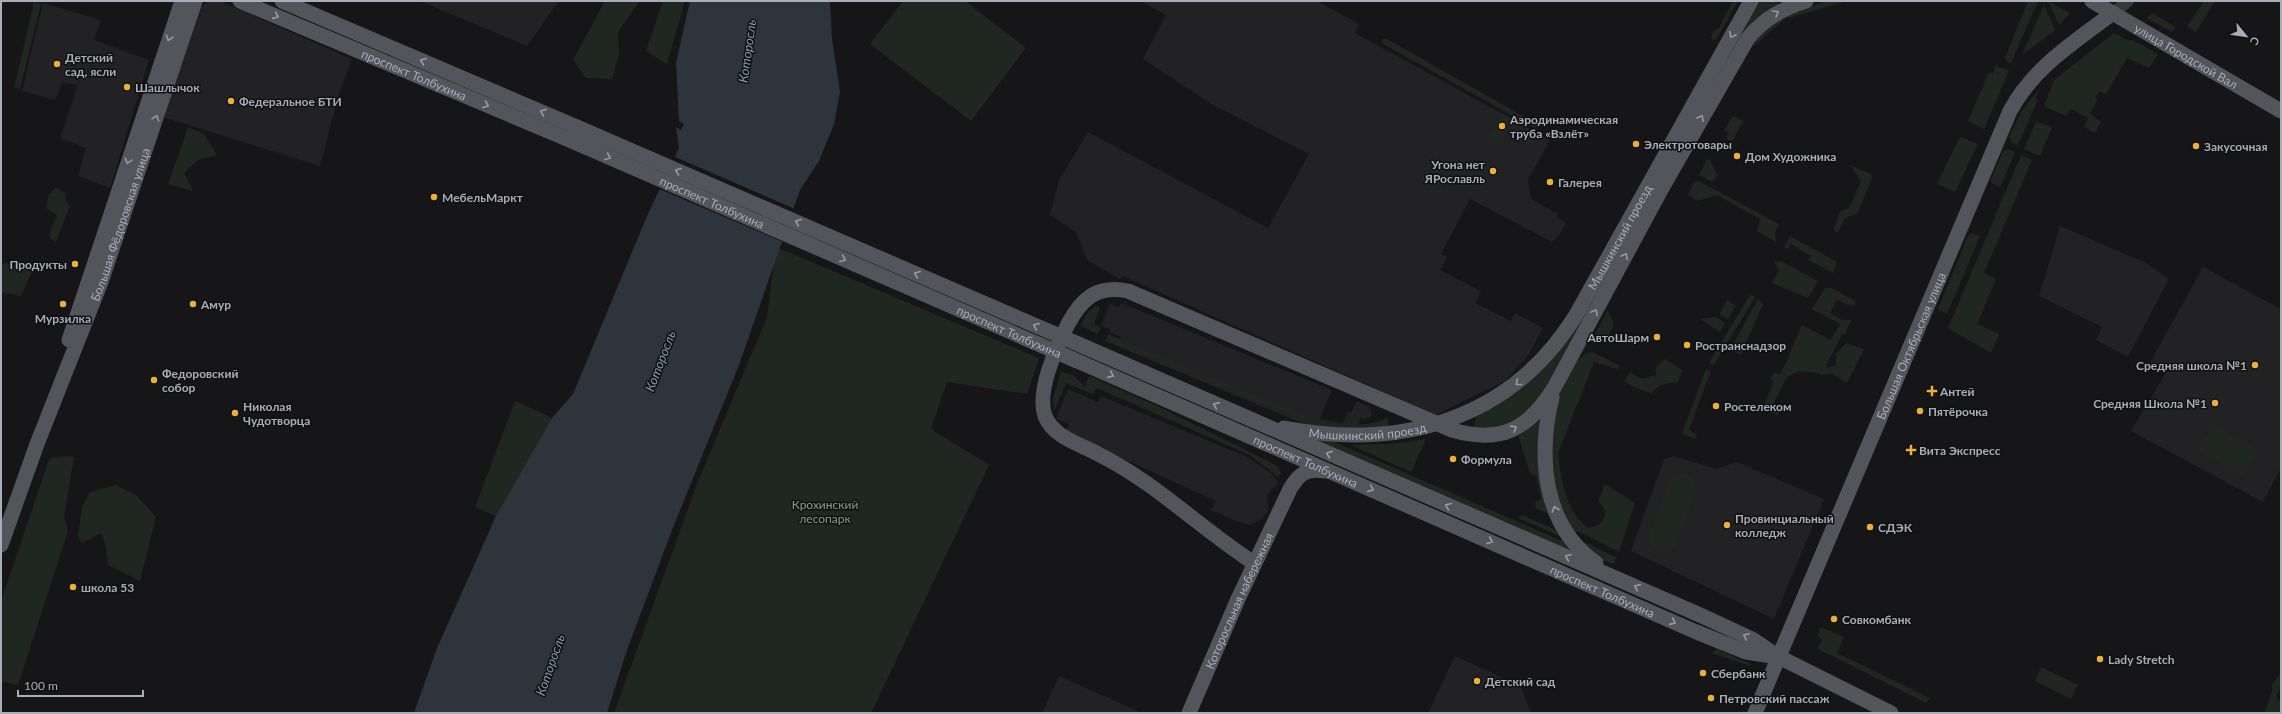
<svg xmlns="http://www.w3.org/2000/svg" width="2282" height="714" viewBox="0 0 2282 714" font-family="Lato,sans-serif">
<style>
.built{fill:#222225}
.green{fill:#202721}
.water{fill:#2d343b}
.pier{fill:#161618}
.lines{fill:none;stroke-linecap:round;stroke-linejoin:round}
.minor{stroke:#37383c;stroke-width:12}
.major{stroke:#53555b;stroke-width:15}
.major-bridge{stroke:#53555b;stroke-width:15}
.oneway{stroke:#979ba5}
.poi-dot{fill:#e9b03c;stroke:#111113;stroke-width:1.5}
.labels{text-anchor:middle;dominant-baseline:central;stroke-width:3;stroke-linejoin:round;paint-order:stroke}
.street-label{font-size:12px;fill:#a8adb7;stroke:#111113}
.poi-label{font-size:12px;font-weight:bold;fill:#a8adb7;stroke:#111113;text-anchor:start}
.park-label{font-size:12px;fill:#80a183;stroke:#111113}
.water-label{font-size:13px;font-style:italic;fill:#819ab0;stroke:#111113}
</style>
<rect width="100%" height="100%" fill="#161618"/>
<path class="built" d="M220,1L352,59L338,97L320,166L163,117L200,7L208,2Z
M420,1H559L527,46Z
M1140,1H1317L1359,24L1355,33L1550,140L1528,180L1531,199L1558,214L1557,217L1566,223L1560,234L1552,242L1470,199L1441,254L1447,257L1440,270L1481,291L1475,303L1511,321L1515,313L1543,328L1529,354L1505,381L1435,415L1123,276L1120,279L1087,260L1076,232L1050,215L1059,180L1088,132L1268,228L1309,154L1213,105L1143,59L1166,15Z
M43,3L101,20L94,40L149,60L110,188L78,176L86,148L60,138L80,79L77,85L63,82L55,100L22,91Z
M2060,226L2146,263L2169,279L2128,357L2096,340L2102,327L2039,296Z
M2203,267L2281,309V468L2263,502L2131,431L2165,374L2149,364Z
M1110,303L1119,307L1121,303L1332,390L1320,419L1343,423L1348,412L1351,413L1357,401L1370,407L1372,416L1364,419L1361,418L1354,432L1316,429L1117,346L1121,337L1109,332L1110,329L1101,326Z
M1068,389L1098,402L1101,396L1247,457L1272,474L1278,483L1267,495L1268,510L1262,519L1249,525L1236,521L1211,510L1216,501L1065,432L1069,424L1056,419Z
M1673,456L1716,469L1737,462L1824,499L1774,619L1631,551L1664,459Z
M1455,656L1521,686L1531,713H1428Z
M1059,676L1142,713H1042Z"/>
<path class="green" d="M605,1L639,2L618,32L619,54L612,79L586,78L573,60Z
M663,1H685L667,64L646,51Z
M903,1H965L1026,48L971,121L870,44Z
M1733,1H1738L1717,38L1713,41L1711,37L1714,30L1718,29Z
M1758,1H1775L1780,5L1772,10L1663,179Z
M1828,1H1847L1785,19L1755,45H1750C1777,16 1791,12 1828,1Z
M2028,1H2038L2011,63L2006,61L2005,58Z
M2048,1L2070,13L2059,25Z
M2204,1H2215L2196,32L2187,27Z
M34,2L41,4L20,89L14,88Z
M2044,5L2055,30L2022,55Z
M2152,13L2176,27L2172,32L2147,18Z
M2114,33L2127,40H2133L2158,54L2149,68L2127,58L2106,94L2099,91L2095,98L2098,99L2090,113L2101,122L2095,133L2084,127L2088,118L2071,109L2066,116L2044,106L2054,80Z
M1382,39H1387L1537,124V129L1383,44Z
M1995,66L2009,70L1984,129L1968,121L1989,72L1993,74Z
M2040,88L2035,99L2037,101L2018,145L2012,143L2009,137L2021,112Z
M1502,113L1513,119L1498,144L1491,140L1489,135Z
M1733,116L1743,121L1732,141L1726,138L1728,132L1724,130Z
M2036,122L2052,127L2040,156L2024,149Z
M188,127L204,134L217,155L198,160L184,173L193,191L168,184Z
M1960,137L1978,144L1955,192L1937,184Z
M2008,149L2015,152L2000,187L1991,183V179L2003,151Z
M2021,155L2032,160L1984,273L1996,279L1977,324L1999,334L1991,353L1948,328Z
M1707,159L1711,161L1717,175L1714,181H1710L1699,175Z
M1850,165L1873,175L1858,213L1845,218L1838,233L1833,230L1840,212L1849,208L1861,181Z
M1699,181L1779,224L1775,233L1776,242L1757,231L1760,219L1717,195L1698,201L1688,195L1694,182Z
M56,188L65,193L66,202L70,206L56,242L50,238L49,235L57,215L46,208L49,194Z
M1651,192L1536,407L1497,431L1474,427L1476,415C1513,398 1542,371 1568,339Z
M1972,233L1980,236L1947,314L1938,309L1968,236Z
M1790,236L1837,262L1833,273L1808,260L1811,256L1791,244L1788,249L1784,247Z
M776,247L1039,358L1027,394L947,382L931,429L989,465L871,713H614L697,484L767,317Z
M1781,261L1818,281L1808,298L1772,283L1779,270L1774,262Z
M6,263L33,270L21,296L1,292V264Z
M1825,288H1832L1855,301V305L1850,306L1837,300L1830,313L1842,320H1851L1845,335L1842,334L1825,368L1836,366V354L1846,343L1864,349L1847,383L1833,374L1820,375V373L1799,371L1787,377L1774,403L1780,412L1778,415L1762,409L1774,382L1770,378L1774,373L1781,374L1802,325L1831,340L1840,324L1812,309Z
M1750,295L1755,297L1714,365L1709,363Z
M1758,299L1763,304L1741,355L1730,350Z
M1727,300L1736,306L1728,319L1719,314Z
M1095,306L1100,307L1094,324L1101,328L1098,334L1080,326L1088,312Z
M1608,310L1614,324L1606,340L1594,343L1593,338Z
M1716,317L1725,323L1720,332L1700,319Z
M1108,334L1317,421C1338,424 1369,429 1388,417V426L1349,427L1313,422L1254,401L1105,341Z
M1593,352L1620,366L1617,369L1594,362L1558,453C1561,478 1565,512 1588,528C1604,526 1611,513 1598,501L1605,484L1635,503L1619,552L1580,532L1570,531L1549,471L1554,409L1562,386L1574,364L1585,354Z
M1665,359L1682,370L1678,383C1669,382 1656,384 1652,394L1634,387L1624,381L1630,372C1646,383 1641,378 1656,375V367Z
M1706,369L1711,371L1689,429L1697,435L1695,439L1682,433Z
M1061,372L1073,375L1085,387L1089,376L1155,405L1266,460L1277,466L1281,473L1278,477L1250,455L1097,388L1092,394L1066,383L1054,411L1053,398Z
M515,401L552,418L496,516L475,507Z
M1544,412C1536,456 1539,472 1551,515L1536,508L1535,503L1541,499L1536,476L1530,473L1519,438V432Z
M2213,424L2258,450L2243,476L2198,451Z
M1311,437L1332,441L1569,544L1576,553Z
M1426,439L1411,472L1351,445L1390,444Z
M67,456L74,457L64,517L68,531L18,685L1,681V601L49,460L52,458Z
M1683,473L1693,478L1697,489L1675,546L1670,551C1657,555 1648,549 1649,535L1670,481L1675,475Z
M116,485L137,496L156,517L140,581L108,565L106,547L101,533L82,543L78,537L82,506L90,492Z
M1522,515L1556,530L1562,537L1518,518Z
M1576,538L1617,558L1613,564L1602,560Z
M1821,627L1844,637L1837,653L1930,698L1926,703L1818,649L1822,639L1817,636Z
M1717,649L1751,664L1750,666L1712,653Z
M2041,667L2078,685L2071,699L2035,681Z
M2281,673V686L2276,697L2281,703V713H2264L2272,692V684Z"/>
<path class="water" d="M690,1H830L832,39L840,92L834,124L819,161L800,190L739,365L674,525L627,650L607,713H414L437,648L496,516L552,418L573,394L647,216L679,148L676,127L681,130L684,124L679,121L676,63Z"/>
<path class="pier" d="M673,156L795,209L783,242L657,188Z"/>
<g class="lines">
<path class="minor" d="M2113,13L2128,1"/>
<g class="major">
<path id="s1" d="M240,1L572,141"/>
<path d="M282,1L579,128"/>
<path id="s2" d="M2092,1L2281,111"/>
<path d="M69,340L182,1"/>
<path d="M1085,347L1700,615L1752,639L1779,657L1891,713"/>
<path id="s3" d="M1075,360L1694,631L1746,652L1778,657"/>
<path d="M1552,397C1538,456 1542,525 1596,563"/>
<path id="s4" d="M1284,428C1401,450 1510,421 1576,315L1751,1"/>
<path id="s5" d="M1,545L37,444L101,282L195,1"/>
<path d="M1254,563C1201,529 1155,482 1098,454C1080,444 1053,437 1045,416C1036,391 1057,346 1068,324C1082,298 1097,285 1128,291L1452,430C1500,444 1528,430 1554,388L1662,188L1748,38C1765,18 1782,9 1806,1"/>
<path id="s6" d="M1189,713L1238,599L1290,489C1299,474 1306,468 1325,471"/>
<path id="s7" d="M1755,713L2010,111C2033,68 2074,42 2113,13"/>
</g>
<g class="major-bridge">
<path d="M579,128L1085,347"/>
<path id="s8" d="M572,141L1075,360"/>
</g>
</g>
<defs><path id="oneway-chevron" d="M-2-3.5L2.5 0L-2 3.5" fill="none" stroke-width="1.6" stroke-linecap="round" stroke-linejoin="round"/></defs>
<g class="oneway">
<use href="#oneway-chevron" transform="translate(1776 13) rotate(-31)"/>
<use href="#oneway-chevron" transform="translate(276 16) rotate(24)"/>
<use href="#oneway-chevron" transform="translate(1732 35) rotate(119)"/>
<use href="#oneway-chevron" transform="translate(169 38) rotate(109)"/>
<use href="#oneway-chevron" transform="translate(423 61) rotate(-157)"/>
<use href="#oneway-chevron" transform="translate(486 105) rotate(23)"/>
<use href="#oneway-chevron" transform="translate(543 112) rotate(-157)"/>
<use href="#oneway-chevron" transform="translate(156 118) rotate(-71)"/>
<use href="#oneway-chevron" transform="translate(1701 118) rotate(-61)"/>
<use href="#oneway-chevron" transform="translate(608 157) rotate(23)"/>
<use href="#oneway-chevron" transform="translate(128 161) rotate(108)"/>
<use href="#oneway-chevron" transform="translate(678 171) rotate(-157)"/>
<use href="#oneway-chevron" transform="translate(798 222) rotate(-157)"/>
<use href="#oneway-chevron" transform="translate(1625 256) rotate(-62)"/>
<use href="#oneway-chevron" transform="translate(843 259) rotate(23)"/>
<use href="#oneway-chevron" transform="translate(917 274) rotate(-157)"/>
<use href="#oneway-chevron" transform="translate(1595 312) rotate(-62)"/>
<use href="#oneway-chevron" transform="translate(1036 326) rotate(-157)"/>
<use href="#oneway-chevron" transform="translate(1111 375) rotate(24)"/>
<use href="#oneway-chevron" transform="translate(1518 383) rotate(141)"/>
<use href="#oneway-chevron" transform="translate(1216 405) rotate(-156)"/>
<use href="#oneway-chevron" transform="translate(1514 428) rotate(-32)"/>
<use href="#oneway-chevron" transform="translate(1329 454) rotate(-157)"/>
<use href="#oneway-chevron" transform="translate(1371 489) rotate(24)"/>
<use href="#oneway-chevron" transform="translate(1448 506) rotate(-157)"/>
<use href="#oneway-chevron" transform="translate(1555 509) rotate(-109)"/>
<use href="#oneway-chevron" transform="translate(1490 541) rotate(23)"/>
<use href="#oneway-chevron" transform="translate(1568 557) rotate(-157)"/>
<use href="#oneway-chevron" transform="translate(1637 587) rotate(-156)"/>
<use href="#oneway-chevron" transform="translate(1673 622) rotate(24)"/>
<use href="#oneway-chevron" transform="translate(1746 636) rotate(-155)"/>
</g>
<g class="poi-dot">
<circle cx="57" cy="64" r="4"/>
<circle cx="127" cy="87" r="4"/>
<circle cx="231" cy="101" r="4"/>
<circle cx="1502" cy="126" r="4"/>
<circle cx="1636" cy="144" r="4"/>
<circle cx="2196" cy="146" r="4"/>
<circle cx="1737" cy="156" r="4"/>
<circle cx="1493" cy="171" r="4"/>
<circle cx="1550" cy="182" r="4"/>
<circle cx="434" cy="197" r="4"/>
<circle cx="75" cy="264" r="4"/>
<circle cx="63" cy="304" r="4"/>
<circle cx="193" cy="304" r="4"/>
<circle cx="1657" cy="337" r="4"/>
<circle cx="1687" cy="345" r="4"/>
<circle cx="2255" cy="365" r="4"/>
<circle cx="154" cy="380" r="4"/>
<path d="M1930 385h4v4h4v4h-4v4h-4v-4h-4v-4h4z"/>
<circle cx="2215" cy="403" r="4"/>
<circle cx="1716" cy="406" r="4"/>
<circle cx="1920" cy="411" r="4"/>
<circle cx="235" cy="413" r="4"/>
<path d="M1909 444h4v4h4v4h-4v4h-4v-4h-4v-4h4z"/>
<circle cx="1453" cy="459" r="4"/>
<circle cx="1727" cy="525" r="4"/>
<circle cx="1870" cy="527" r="4"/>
<circle cx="73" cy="587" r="4"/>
<circle cx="1834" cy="619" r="4"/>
<circle cx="2100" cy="659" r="4"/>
<circle cx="1703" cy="673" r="4"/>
<circle cx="1477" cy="681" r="4"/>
<circle cx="1711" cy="698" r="4"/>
</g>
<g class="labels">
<g class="street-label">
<text stroke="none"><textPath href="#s2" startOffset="109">улица Городской Вал</textPath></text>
<text stroke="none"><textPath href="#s1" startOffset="189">проспект Толбухина</textPath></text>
<text stroke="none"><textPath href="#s8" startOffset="153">проспект Толбухина</textPath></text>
<text stroke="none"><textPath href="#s5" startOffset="342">Большая Фёдоровская улица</textPath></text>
<text stroke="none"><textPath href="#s4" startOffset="424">Мышкинский проезд</textPath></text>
<text stroke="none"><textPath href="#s8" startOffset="477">проспект Толбухина</textPath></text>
<text stroke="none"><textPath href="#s7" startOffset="399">Большая Октябрьская улица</textPath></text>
<text stroke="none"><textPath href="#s4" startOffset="84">Мышкинский проезд</textPath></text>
<text stroke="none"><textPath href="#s3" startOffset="252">проспект Толбухина</textPath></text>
<text stroke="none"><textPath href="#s3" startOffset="576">проспект Толбухина</textPath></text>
<text stroke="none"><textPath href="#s6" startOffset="123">Которосльная набережная</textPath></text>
</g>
<g class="poi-label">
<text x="65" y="57">Детский<tspan x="65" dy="14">сад, ясли</tspan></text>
<text x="135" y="87">Шашлычок</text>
<text x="239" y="101">Федеральное БТИ</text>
<text x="1510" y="119">Аэродинамическая<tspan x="1510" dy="14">труба «Взлёт»</tspan></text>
<text x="1644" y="144">Электротовары</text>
<text x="2204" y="146">Закусочная</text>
<text x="1745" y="156">Дом Художника</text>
<text x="1485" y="164" text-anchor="end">Угона нет<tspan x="1485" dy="14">ЯРославль</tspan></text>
<text x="1558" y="182">Галерея</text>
<text x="442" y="197">МебельМаркт</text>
<text x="67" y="264" text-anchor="end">Продукты</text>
<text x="201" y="304">Амур</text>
<text x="63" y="318" text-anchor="middle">Мурзилка</text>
<text x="1649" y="337" text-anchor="end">АвтоШарм</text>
<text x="1695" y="345">Ространснадзор</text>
<text x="2247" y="365" text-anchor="end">Средняя школа №1</text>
<text x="162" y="373">Федоровский<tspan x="162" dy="14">собор</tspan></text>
<text x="1940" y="391">Антей</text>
<text x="2207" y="403" text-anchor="end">Средняя Школа №1</text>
<text x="243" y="406">Николая<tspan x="243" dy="14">Чудотворца</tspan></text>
<text x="1724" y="406">Ростелеком</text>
<text x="1928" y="411">Пятёрочка</text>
<text x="1919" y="450">Вита Экспресс</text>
<text x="1461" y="459">Формула</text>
<text x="1735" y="518">Провинциальный<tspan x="1735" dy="14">колледж</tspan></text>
<text x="1878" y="527">СДЭК</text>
<text x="81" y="587">школа 53</text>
<text x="1842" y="619">Совкомбанк</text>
<text x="2108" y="659">Lady Stretch</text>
<text x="1711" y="673">Сбербанк</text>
<text x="1485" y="681">Детский сад</text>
<text x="1719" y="698">Петровский пассаж</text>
</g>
<g class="park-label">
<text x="825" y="504">Крохинский<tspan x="825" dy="14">лесопарк</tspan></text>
</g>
<g class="water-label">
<text transform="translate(747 51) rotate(-82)">Которосль</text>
<text transform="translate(660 361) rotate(-69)">Которосль</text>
<text transform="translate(550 665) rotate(-71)">Которосль</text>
</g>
</g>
<rect width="2282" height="714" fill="none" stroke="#a8adb7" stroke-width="4"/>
<g transform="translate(2246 36) rotate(119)" stroke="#111113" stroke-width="3" paint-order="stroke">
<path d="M0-3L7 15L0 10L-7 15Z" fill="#a8adb7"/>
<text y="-6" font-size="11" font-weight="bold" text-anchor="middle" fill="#a8adb7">С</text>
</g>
<path d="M18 690v6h125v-6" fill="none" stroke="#a8adb7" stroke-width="2"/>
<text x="24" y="690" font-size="12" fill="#a8adb7" stroke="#111113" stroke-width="3" paint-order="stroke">100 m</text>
</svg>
